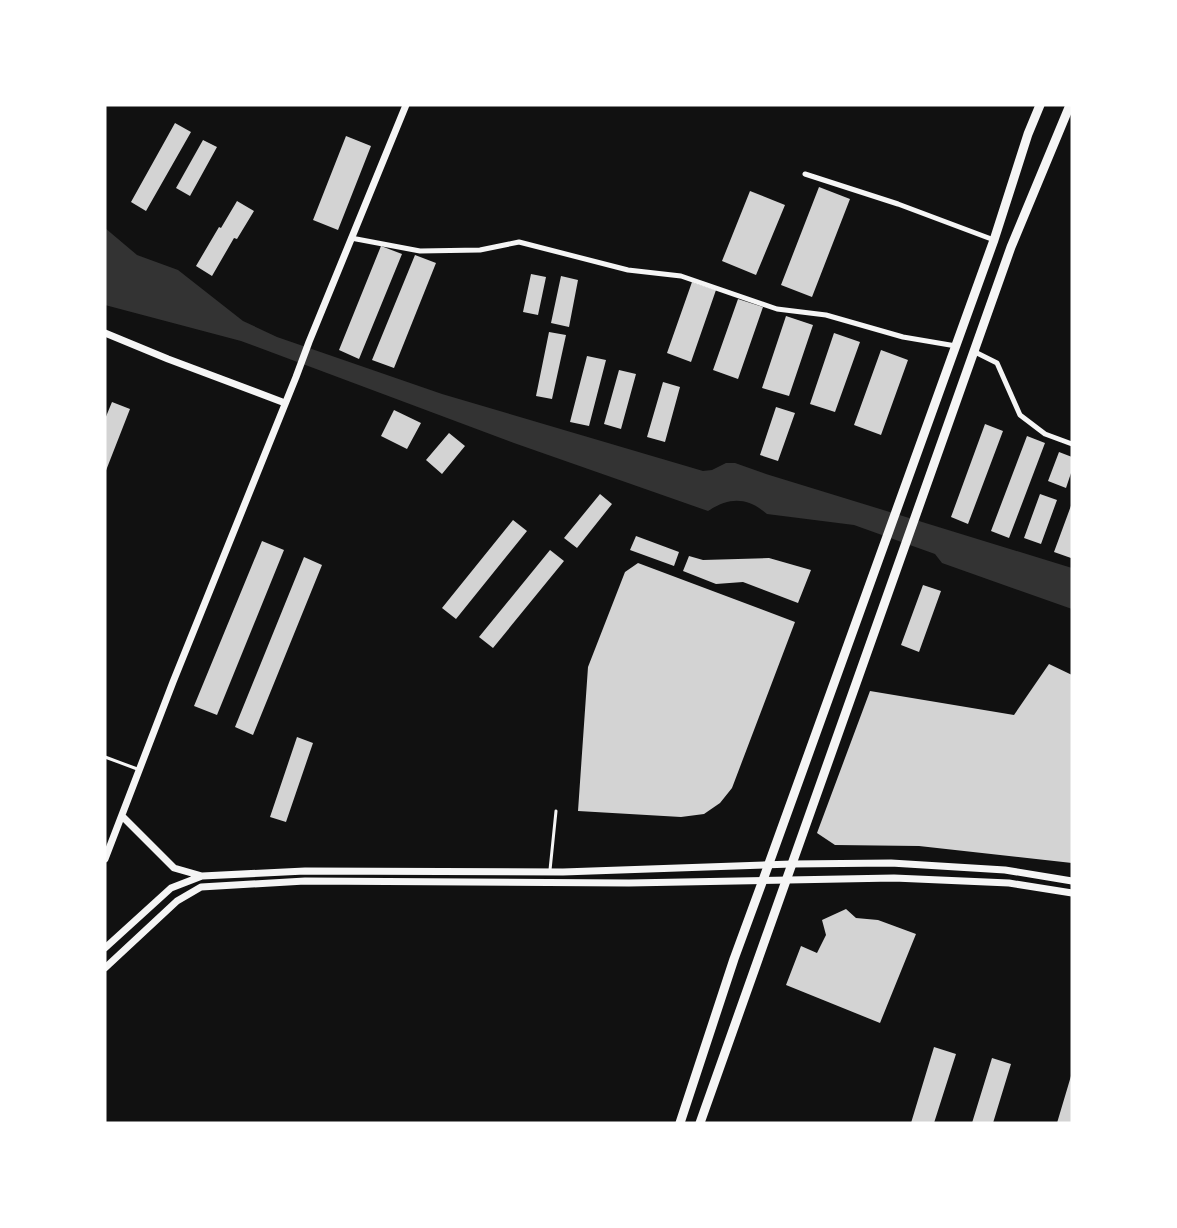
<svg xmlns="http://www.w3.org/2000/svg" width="1177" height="1228" viewBox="0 0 1177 1228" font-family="Helvetica,sans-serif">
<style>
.water{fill:#333}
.building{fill:#d3d3d3}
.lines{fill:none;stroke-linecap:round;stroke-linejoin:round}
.service{stroke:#f5f5f5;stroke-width:3}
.minor{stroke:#f5f5f5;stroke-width:5}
.tertiary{stroke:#f5f5f5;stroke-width:7}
.primary{stroke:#f5f5f5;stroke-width:9}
</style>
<rect width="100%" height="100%" fill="#111"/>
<path class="water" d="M105,228L137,255L178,270L243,321L277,337L442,394L703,471L712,470L726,463H735L766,474L1072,568V609L942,563L935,554L854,525L767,514C747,497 730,497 708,511L514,443L241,341L105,305Z"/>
<path class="building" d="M175,123L191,132L146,211L131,202Z
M346,136L371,146L338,230L313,220Z
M203,140L217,147L190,196L176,188Z
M819,187L850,199L812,297L781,285Z
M750,191L785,205L756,275L722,261Z
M237,201L254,211L237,239L234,238L212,276L196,266L219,227L221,228Z
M381,246L402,254L359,359L339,350Z
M415,255L436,263L394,368L372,360Z
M531,274L546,277L538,315L523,312Z
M561,276L578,280L569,327L551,323Z
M692,282L716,290L691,362L667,353Z
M738,299L763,307L738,379L713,370Z
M786,316L813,325L789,396L762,388Z
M549,332L566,335L552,399L536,396Z
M834,333L860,342L835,412L810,404Z
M881,350L908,360L881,435L854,425Z
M587,356L606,360L589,426L570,422Z
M619,370L636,374L621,429L604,424Z
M663,382L680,387L665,442L647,437Z
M112,402L130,409L105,473V419Z
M776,407L795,413L778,461L760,455Z
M394,410L421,423L407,449L381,436Z
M985,424L1003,431L968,524L951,517Z
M449,433L465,446L442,474L426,460Z
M1027,436L1045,443L1009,538L991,531Z
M1059,452L1072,457V470L1066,488L1048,481Z
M600,494L612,504L577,548L564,538Z
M1040,494L1057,500L1041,544L1024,538Z
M1072,503V555L1071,558L1054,552Z
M513,520L527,531L456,619L442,608Z
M636,536L679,552L674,566L630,550Z
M262,541L284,550L217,715L194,706Z
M550,550L564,561L493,648L479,637Z
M689,556L703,560L769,558L811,570L798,603L743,582L716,584L683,571Z
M304,557L322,565L253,735L235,727Z
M638,563L795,622L732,788L720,803L704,814L681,817L578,811L588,667L625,572Z
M923,585L941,591L919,652L901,645Z
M1049,664L1072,675V863L919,846L835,845L817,833L870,691L1014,715Z
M297,737L313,743L286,822L270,817Z
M846,909L856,918L878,920L916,934L880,1023L786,985L801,946L817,953L826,935L822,920Z
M934,1047L956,1054L934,1123H911Z
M992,1058L1011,1064L993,1123H972Z
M1071,1076L1072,1123H1057Z"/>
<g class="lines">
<path class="service" d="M105,757L140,770
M550,870L556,811"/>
<path class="minor" d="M805,174L898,204L994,240
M351,238L420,251L480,250L519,242L628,270L681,276L777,309L826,315L903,337L956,346
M973,351L997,363L1020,415L1045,434L1072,444"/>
<path class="tertiary" d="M105,333L168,359L285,403
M122,816L174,868L202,876
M105,859L173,682L296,377L309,342L406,105
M105,948L171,888L202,876L305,871L563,872L792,864L891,863L1005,870L1072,881
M105,968L177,901L201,887L305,881L629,883L894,878L1009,883L1072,893"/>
<path class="primary" d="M680,1123L734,959L763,880L994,240L1028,134L1040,105
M700,1123L1011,247L1070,105"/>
</g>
<rect width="1177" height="1228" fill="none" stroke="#ffffff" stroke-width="213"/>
</svg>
